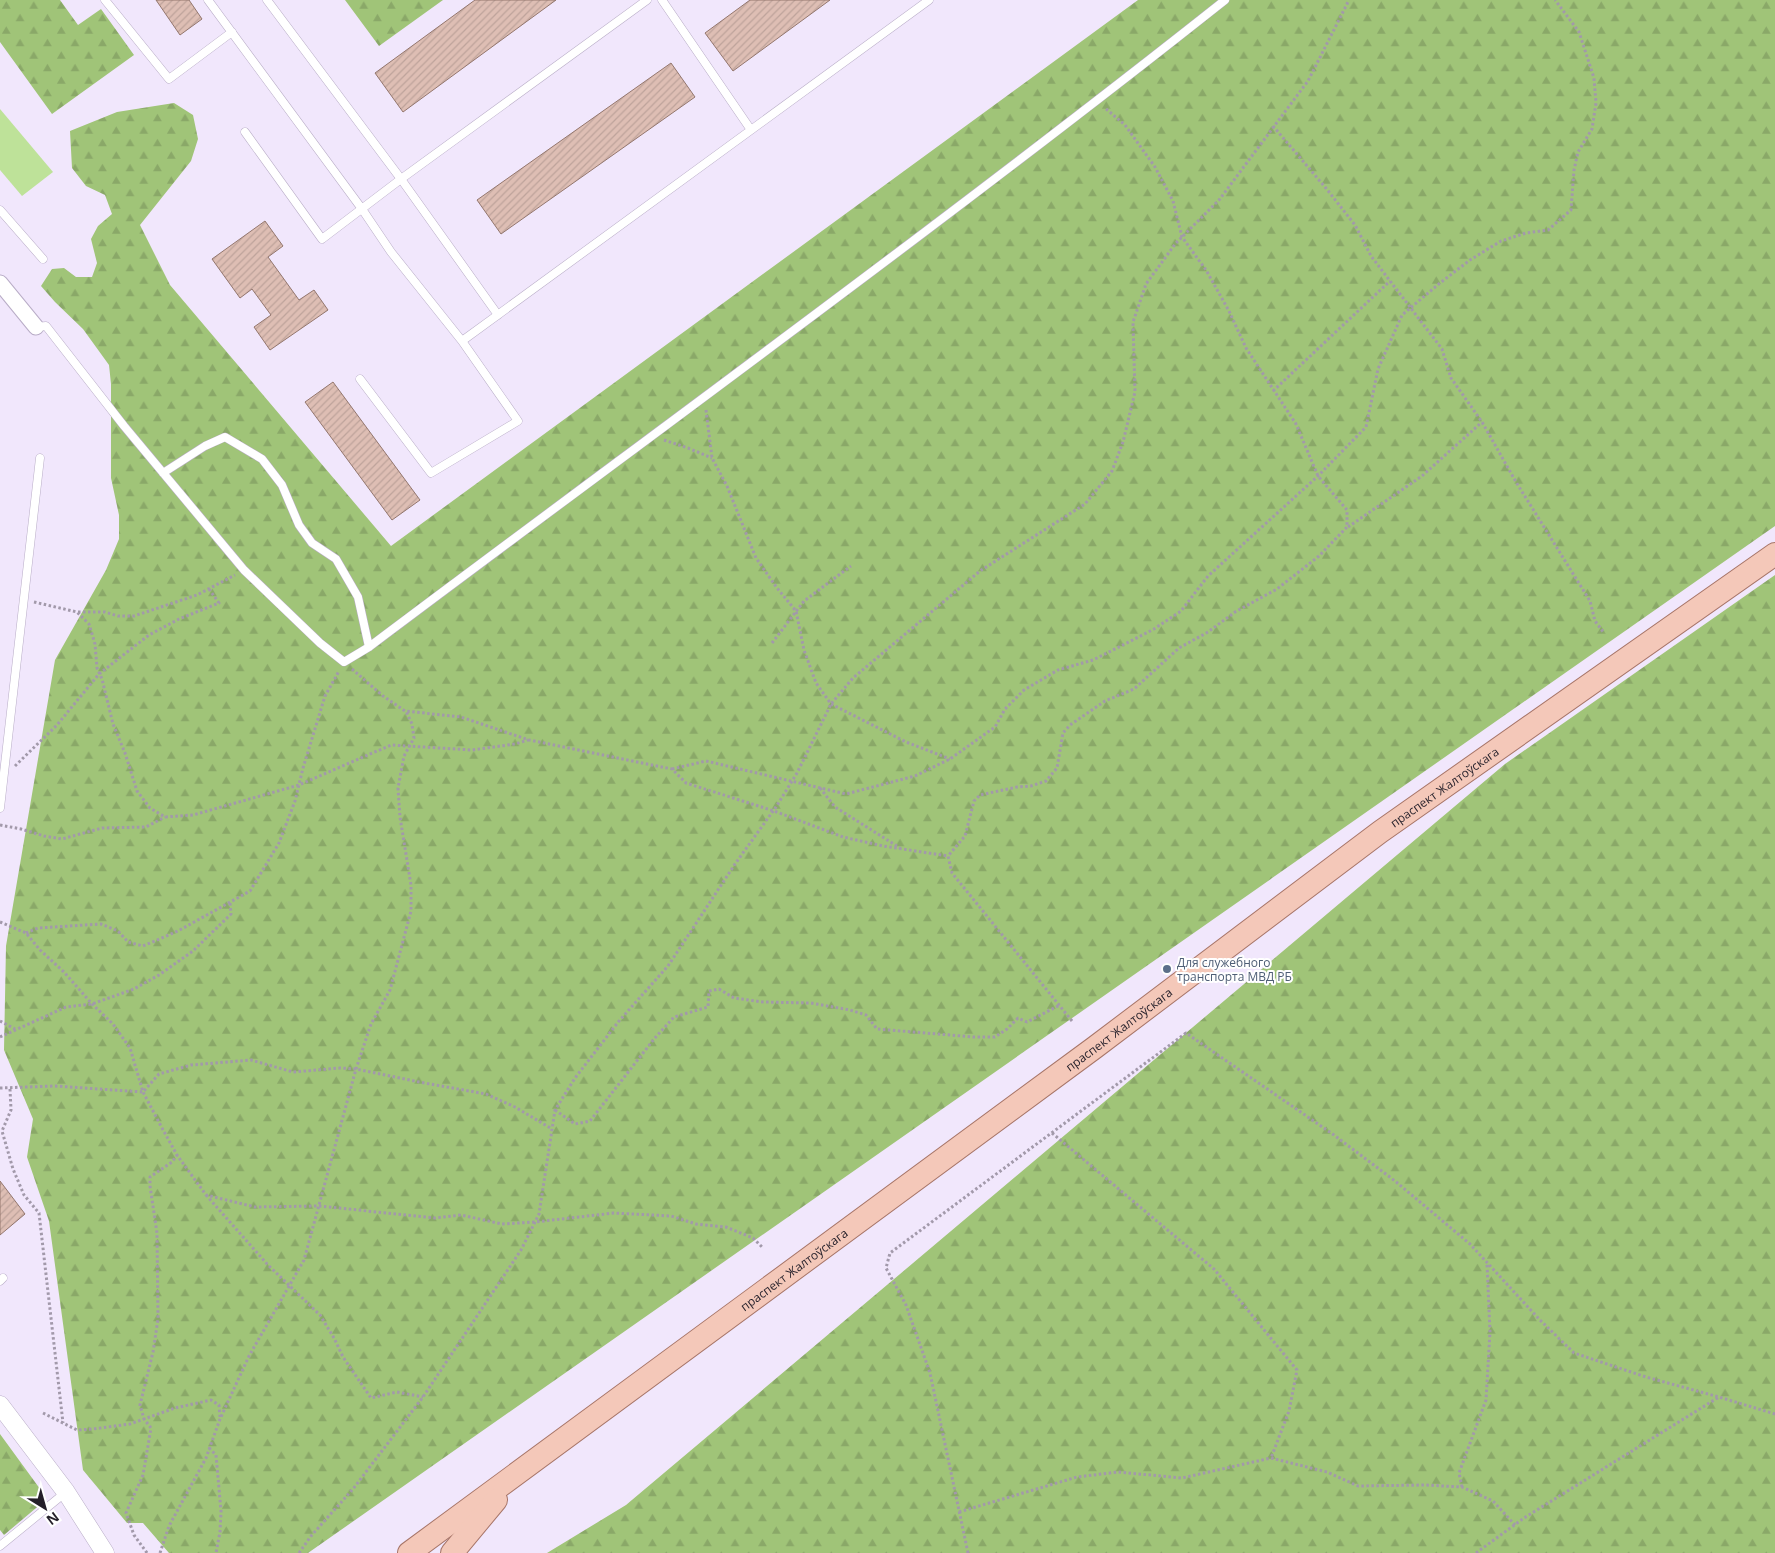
<svg xmlns="http://www.w3.org/2000/svg" width="1775" height="1553" viewBox="0 0 1775 1553" font-family="'Open Sans',sans-serif">
<style>
.forest{fill:url(#forest-firs)}
.pitch{fill:#bee299}
.building{fill:url(#building-hatch);stroke:#93766d}
.lines{fill:none;stroke-linecap:round;stroke-linejoin:round}
.service-casing{stroke:#b9adc7;stroke-width:9}
.minor-casing{stroke:#b9adc7;stroke-width:17}
.tertiary-casing{stroke:#b9adc7;stroke-width:19}
.primary-casing{stroke:#a77568;stroke-width:24}
.path{stroke:#a299aa;stroke-width:3;stroke-dasharray:2.5 2.5;stroke-linecap:butt}
.service{stroke:#fff;stroke-width:8}
.minor{stroke:#fff;stroke-width:15}
.tertiary{stroke:#fff;stroke-width:18}
.primary{stroke:#f4c8b9;stroke-width:22}
.service-dot{fill:#5c6f8a;stroke:#fff;stroke-width:2}
.labels{text-anchor:middle;dominant-baseline:central;stroke-width:4;stroke-linejoin:round;paint-order:stroke}
.street-label{font-size:12px;fill:#241f29;stroke:#fff}
.service-label{font-size:12px;fill:#4e5e75;stroke:#fff;text-anchor:start}
</style>
<defs>
<pattern id="forest-firs" width="22" height="20" patternUnits="userSpaceOnUse" patternTransform="scale(1.25)"><rect width="22" height="20" fill="#a0c478"/><path d="M5 1l3.5 6h-7zM16 11l3.5 6h-7z" fill="#8aa868"/></pattern>
<pattern id="building-hatch" width="6" height="6" patternUnits="userSpaceOnUse" patternTransform="scale(1.25)"><rect width="6" height="6" fill="#debeb4"/><path d="M-1 1l2-2M0 6l6-6M5 7l2-2" fill="none" stroke="#bea39b"/></pattern>
</defs>
<rect width="100%" height="100%" fill="#f1e7fc"/>
<path class="forest" d="M0,0H60L78,25L101,9L134,55L52,114L0,42Z
M345,0H443L379,46Z
M1138,0H1775V526L308,1553H169L143,1523H127L83,1470L49,1221L27,1157L33,1119L4,1050L6,946L55,660L106,570L119,539V515L111,478V384L109,365L83,329L55,302L41,286L52,269L64,268L76,277H92L97,263L91,239L98,226L112,214L105,195L86,186L72,168L70,131L117,112L174,103L193,115L198,139L191,161L140,225L170,285L391,546Z
M1775,575V1553H547L626,1505L1505,764Z
M0,1434L43,1493L42,1503L4,1535L0,1530Z"/>
<path class="pitch" d="M0,109L53,172L22,196L0,170Z"/>
<path class="building" d="M156,0H189L202,19L180,35Z
M475,0H556L403,112L375,73Z
M750,0H830L733,71L705,33Z
M671,63L695,97L501,234L477,200Z
M265,221L283,246L268,257L299,300L314,290L328,310L270,350L254,327L271,315L252,289L240,298L212,259Z
M333,382L420,500L392,520L305,402Z
M0,1181L25,1214L0,1235Z"/>
<g class="lines">
<defs>
<path id="service" d="M105,0L169,79L232,32
M208,0L362,209L391,252L462,341L929,0
M267,0L401,179L498,315
M662,0L751,130
M245,132L322,239L401,179L647,0
M0,210L43,259
M36,327L46,326L124,426L244,570L320,643L344,662L369,647C655,432 945,222 1225,0
M360,379L431,473L518,421L462,341
M163,473L205,446L225,437L262,459L282,485L299,525L312,543L336,559L358,597L369,647
M0,808L40,458
M0,1281L3,1278
M0,1546L66,1492"/>
<path id="minor" d="M0,283L36,327"/>
<path id="tertiary" d="M0,1405L66,1492L105,1553"/>
<g id="primary">
<path id="s1" d="M409,1553L1094,1048L1380,832L1775,554"/>
<path d="M452,1553L496,1500"/>
</g>
</defs>
<use href="#service" class="service-casing"/>
<use href="#minor" class="minor-casing"/>
<use href="#tertiary" class="tertiary-casing"/>
<use href="#primary" class="primary-casing"/>
<path class="path" d="M1273,126L1325,187L1355,225L1371,256L1442,349L1451,378L1482,422L1516,482L1590,601L1595,621L1604,633
M1273,391L1390,281
M706,410L712,458L727,486L756,558L777,588L796,611L804,650L816,683L831,704L906,742L950,759
M664,440L688,448L712,458
M1348,527L1422,476L1482,422
M34,602L77,612L89,624L95,644L97,668L102,679L113,724L125,753L137,791L150,808L165,817L193,815L299,785L391,745L472,750L515,744L528,740
M78,612H105L118,616H134L197,595L235,575
M772,643L804,601L851,566
M352,669L383,696L405,711L461,717L529,740L672,769L686,783L774,811L843,837L883,846L948,856
M15,766L57,725L99,674L149,635L179,619L219,603L209,589
M672,769L706,761L846,794L915,776L950,759L995,727L1005,709L1024,690L1058,670L1093,660L1121,646L1154,629L1181,611L1208,576L1318,476L1366,427L1378,369L1402,315L1440,283L1470,260L1501,241L1526,233L1548,230L1571,210L1574,170L1578,152L1592,129L1596,103L1594,78L1579,32L1555,0
M820,788L835,807L900,848
M0,825L21,829L44,836L62,839L102,828L146,827L165,817
M0,922L26,933L40,950L64,972L92,1004L113,1024L130,1048L143,1092L162,1128L177,1155L206,1195L255,1207L319,1206L435,1218L461,1215L502,1224L535,1222L614,1213L671,1216L696,1224L726,1227L753,1238L762,1247
M26,933L38,928L101,924L118,931L128,942L143,946L178,931L250,891L279,843L295,801L303,768L325,696L339,671
M0,1021L15,1029
M1072,1021L952,873L948,856L965,836L974,801L980,795L1017,787L1031,786L1046,781L1057,768L1063,733L1070,725L1105,701L1134,689L1179,648L1208,632L1235,612L1277,589L1319,556L1347,527V510L1318,476L1296,424L1246,348L1229,311L1206,270L1182,237L1173,201L1155,167L1125,125L1105,108
M0,1037L66,1007L92,1004L134,989L159,975L193,951L231,914L230,903
M0,1088L55,1086L143,1092L159,1074L191,1065L251,1060L293,1072L340,1068L356,1069L419,1082L486,1094L515,1107L552,1129
M10,1089L11,1110L2,1131L13,1169L24,1195L39,1213L63,1423
M555,1110L575,1124L590,1121L654,1039L674,1017L708,1007L709,991L719,989L734,998L763,1002L811,1003L850,1010L866,1015L877,1029L974,1037H995L1007,1029L1018,1018L1027,1022L1060,1005
M1052,1133L1214,1269L1297,1370L1289,1411L1271,1458
M206,1195L268,1265L320,1315L334,1338L343,1357L371,1398L397,1392L423,1397
M43,1413L77,1430L93,1429L130,1424L175,1408L211,1400L219,1405L220,1417
M209,1448L216,1455L221,1511L220,1532L216,1553
M1462,1487L1459,1473L1486,1400L1490,1332L1487,1263
M959,1512L1077,1477L1118,1472L1182,1478L1271,1458L1327,1472L1358,1486L1425,1485L1462,1487L1493,1501L1515,1525
M147,1553L134,1535L126,1513L143,1475L151,1428L144,1419L140,1405L153,1352L158,1319L157,1233L150,1186V1177L172,1162L177,1155
M160,1553L169,1526L206,1458L220,1419L249,1356L304,1260L356,1069L371,1024L390,990L411,911V885L400,817L398,788L404,756L414,738L412,724L406,711
M299,1553L311,1536L353,1489L423,1397L521,1250L539,1214L555,1110L575,1078L619,1021L668,966L735,864L776,807L797,773L831,704L853,678L980,571L1085,504L1112,471L1123,442L1135,392L1133,322L1146,284L1176,243L1219,200L1308,81L1349,0
M968,1553L930,1373L906,1305L886,1268L890,1253L1186,1033L1334,1135L1395,1181L1470,1244L1539,1319L1574,1353L1646,1377L1719,1397L1775,1414
M1476,1553L1524,1518L1719,1397"/>
<use href="#service" class="service"/>
<use href="#minor" class="minor"/>
<use href="#tertiary" class="tertiary"/>
<use href="#primary" class="primary"/>
</g>
<circle class="service-dot" cx="1167" cy="969" r="5"/>
<g class="labels">
<g class="street-label">
<text stroke="none"><textPath href="#s1" startOffset="1288">праспект Жалтоўскага</textPath></text>
<text stroke="none"><textPath href="#s1" startOffset="882">праспект Жалтоўскага</textPath></text>
<text stroke="none"><textPath href="#s1" startOffset="478">праспект Жалтоўскага</textPath></text>
</g>
<g class="service-label">
<text x="1177" y="962">Для служебного<tspan x="1177" dy="14">транспорта МВД РБ</tspan></text>
</g>
</g>
<g transform="translate(45 1508) rotate(143)" stroke="#ffffff" stroke-width="4" paint-order="stroke">
<path d="M0-4L9 19L0 12L-9 19Z" fill="#241f29"/>
<text y="-8" font-size="14" font-weight="bold" text-anchor="middle" fill="#241f29">N</text>
</g>
</svg>
